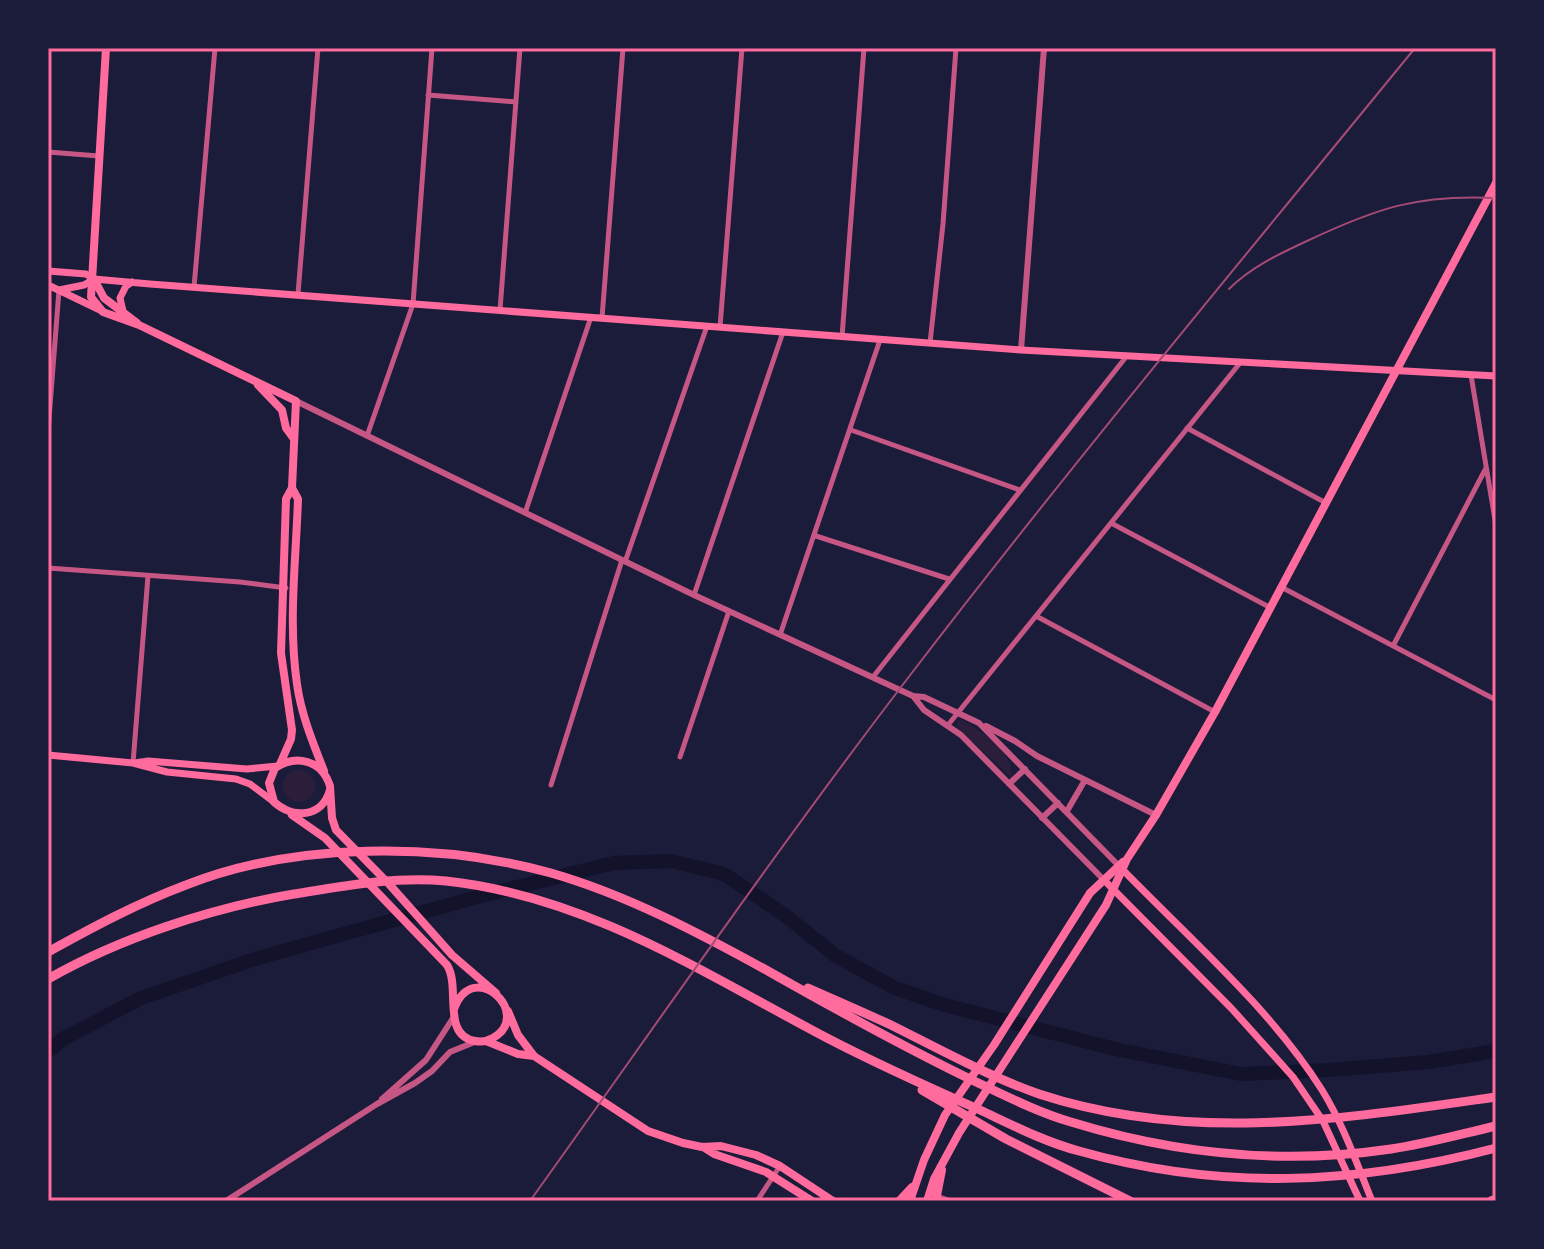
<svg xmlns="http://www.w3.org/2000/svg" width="1544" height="1249" viewBox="0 0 1544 1249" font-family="'Roboto Serif',serif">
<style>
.green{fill:#2a1e3b}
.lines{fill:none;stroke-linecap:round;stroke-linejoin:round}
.river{stroke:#12122b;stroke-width:14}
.minor{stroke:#c65784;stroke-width:5}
.tertiary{stroke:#c65784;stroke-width:6}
.secondary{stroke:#ff6b9d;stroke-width:7}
.primary{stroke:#ff6b9d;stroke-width:8}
.motorway{stroke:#ff6b9d;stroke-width:9}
.rail{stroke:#a44b75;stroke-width:2}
.neatline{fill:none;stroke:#ff6b9d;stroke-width:3}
</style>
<rect width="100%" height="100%" fill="#1b1b3a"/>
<path class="green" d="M960,719C982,732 1013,750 1012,778L960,730L957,723Z
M283 786a16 16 0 1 1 32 0a16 16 0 1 1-32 0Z"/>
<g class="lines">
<path class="river" d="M48,1051L63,1039L141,998L261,957L481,896L614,863L671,861L724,874L786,916L836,956L895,988L945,1005L1115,1049L1241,1074L1329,1070L1428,1062L1496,1051"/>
<path class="minor" d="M428,95L516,102
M48,152L99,156
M194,287L215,48
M298,294L318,48
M500,310L520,48
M602,318L623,48
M720,327L742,48
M842,337L864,48
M930,343L943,224L956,48
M1471,375L1496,526
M1187,428L1326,503
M851,430L1020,490
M48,432L59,290
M367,436L413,304L432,48
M525,513L591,317
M1111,523L1271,608
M816,536L949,579
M625,562L707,326
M48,568L240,582L286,588
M1283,588L1496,700
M694,595L783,332
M1036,616L1215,712
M780,635L880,340
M1393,646L1486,468
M873,677L1126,357
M948,725L1240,363
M680,757L729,611
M133,763L148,576
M551,785L622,560
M937,1196L951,1201
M757,1201L780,1166"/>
<path class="tertiary" d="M1021,350L1044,48
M296,401L694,595L913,696L924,697L979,723L1119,866
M913,696L924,710L961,735L1104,880
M986,726L1015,741L1037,756L1156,815
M1009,784L1025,769
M1067,811L1085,780
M1042,818L1058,803
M382,1099L426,1060L453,1018
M226,1201L377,1104L415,1083L432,1071L450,1052L477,1041"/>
<path class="secondary" d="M48,271L86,274L94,279L150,284L1021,350L1496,376
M48,285L100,310
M59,290L84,285L94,279
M123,311L120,298L126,286L132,282
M48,755L133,763L167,772L236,779L250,784L274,802
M135,763L148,761L247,769L278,766
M1121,868C1188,937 1271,1009 1322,1090C1343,1124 1357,1164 1372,1201
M1104,880L1232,1009L1293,1077L1323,1121L1360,1201"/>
<path class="primary" d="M106,48L91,297L103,312L139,325L296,401L292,488L286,499L281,653L292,730L291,739L280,764
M94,279L104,298L137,323
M258,385L282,410L286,428L294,439
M292,488L298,499C296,560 288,623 297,684C301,714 313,743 324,771
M330,790C322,818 293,819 274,802L269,783L275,768C296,754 322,760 330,786L332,818L336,830L389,884L452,955L496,993
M292,815L325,838L447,965C461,987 441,1035 475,1041C481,1042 488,1041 493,1038C534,1015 474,956 454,1009
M508,1011L518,1035L534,1056L648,1131L683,1143L702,1147L721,1146L756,1155L780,1166L833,1201
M486,1041L518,1054L534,1056
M703,1147L714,1154L766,1172L812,1201
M899,1201L912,1187
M910,1201L924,1160L945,1115L994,1045L1090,893L1123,862
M927,1201L934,1179L959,1133L1106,905L1127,859L1156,815L1215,712L1496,183
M936,1201L942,1170"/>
<path class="motorway" d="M48,952C93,927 138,903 186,885C295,842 439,842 551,873C627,895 699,933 768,971C835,1009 902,1046 972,1080C1004,1095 1037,1112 1071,1122C1175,1154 1283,1165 1391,1149C1426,1144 1461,1134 1496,1126
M48,979C120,938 211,908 294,894C343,886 396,876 446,881C587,896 705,974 827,1038C877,1064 928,1087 980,1110C1012,1125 1045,1142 1079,1151C1220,1191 1356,1185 1496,1148
M808,988C835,1000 863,1012 891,1025C939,1049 988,1076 1039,1094C1191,1144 1342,1119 1496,1097
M922,1090L1006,1139L1130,1201
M1491,1201L1496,1199"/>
<path class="rail" d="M1229,289C1251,267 1279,254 1307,241C1377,208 1418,194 1496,198
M530,1201C656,1025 779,846 911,674C1074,461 1246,255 1415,48"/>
</g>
<rect width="1544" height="1249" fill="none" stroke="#1b1b3a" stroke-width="100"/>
<rect x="50" y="50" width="1444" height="1149" class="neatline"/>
</svg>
